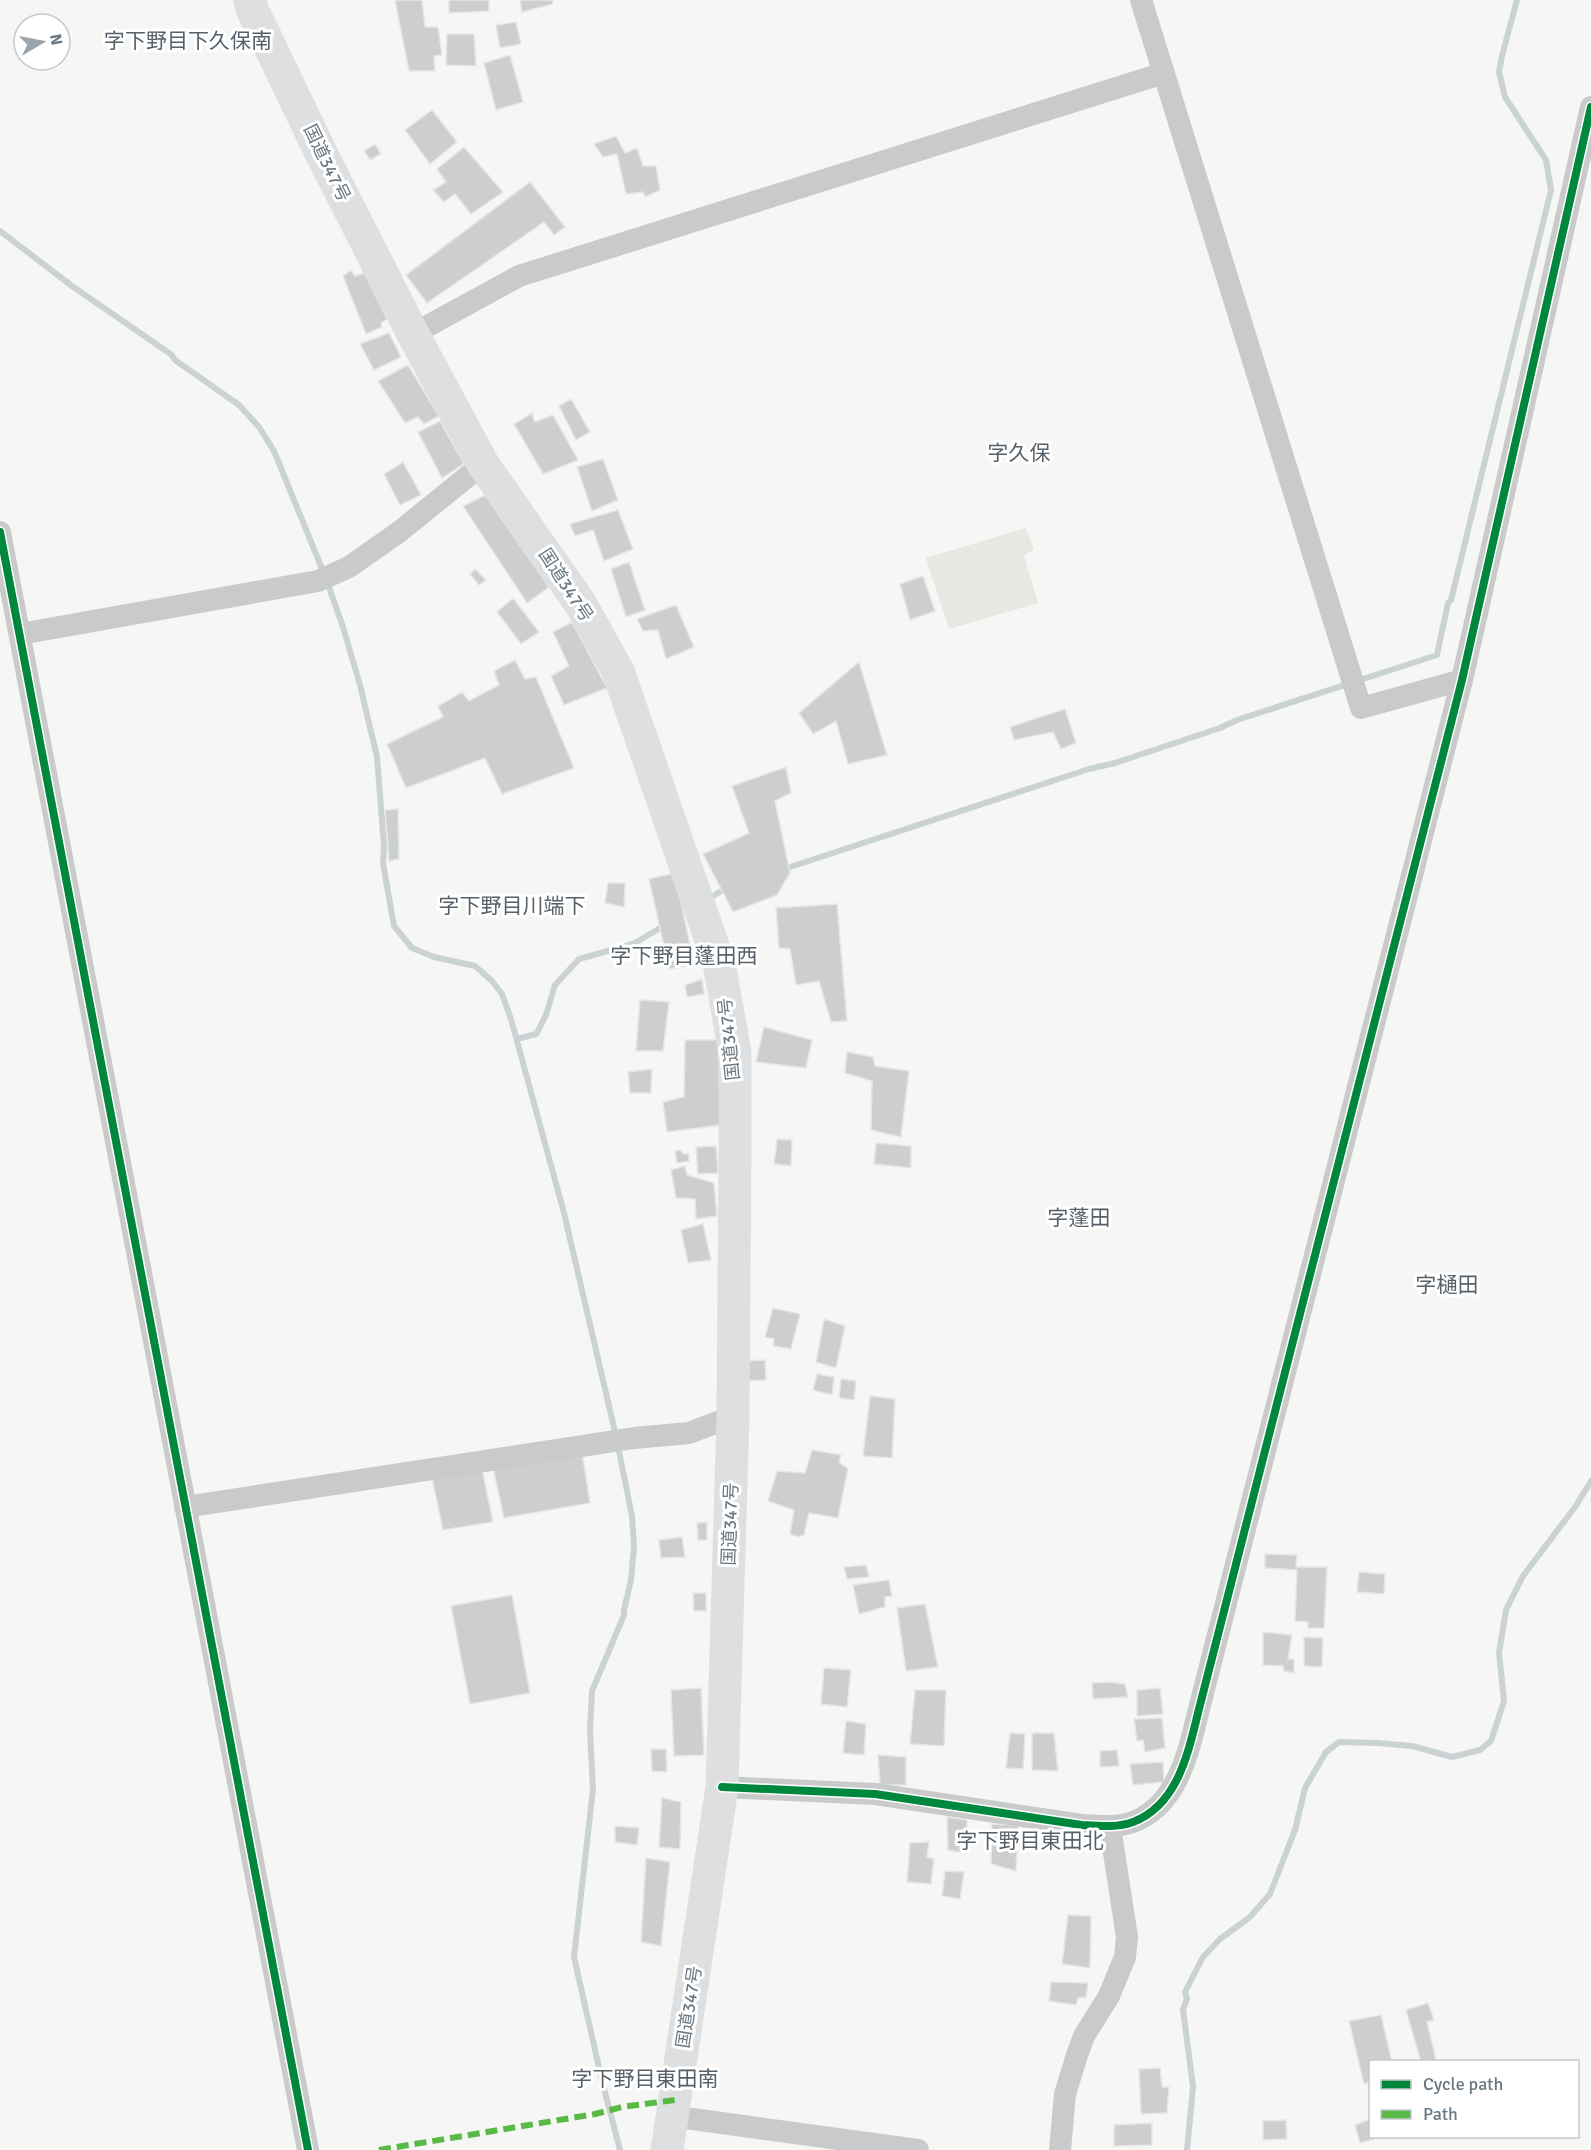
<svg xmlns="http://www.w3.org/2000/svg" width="1591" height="2150" viewBox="0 0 1591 2150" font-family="Signika,'Noto Sans JP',sans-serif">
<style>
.green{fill:#e5e8e3}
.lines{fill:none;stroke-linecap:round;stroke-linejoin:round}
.stream{stroke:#cbd2d4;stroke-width:6}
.building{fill:#cdcece;stroke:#e6e6e5;stroke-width:1.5}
.minor{stroke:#c9cbcb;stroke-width:22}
.highway{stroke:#dedfe0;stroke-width:33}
.quiet{stroke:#58b947;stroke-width:6;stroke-dasharray:12 6;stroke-linecap:butt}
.cycleway-casing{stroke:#fff;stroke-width:11}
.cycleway{stroke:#00873e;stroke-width:8}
.labels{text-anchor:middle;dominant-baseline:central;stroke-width:6;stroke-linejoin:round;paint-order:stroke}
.street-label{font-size:18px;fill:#697883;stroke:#fff}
.quarter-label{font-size:21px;fill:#566169;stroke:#fff}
</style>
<rect width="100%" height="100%" fill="#f6f6f5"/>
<path class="green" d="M1026,528L1034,550L1024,555L1038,603L949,629L926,558Z"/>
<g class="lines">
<path class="stream" d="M0,231L72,286L172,355L175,360L239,405L259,427L274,451L325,576L343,627L360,685L377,757L384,846L383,863L394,926L412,948L434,957L475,966L492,981L502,994L511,1019L564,1213L616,1436
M784,869L1089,769L1115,763L1220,728L1237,720L1437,655L1448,603L1451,600L1551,190L1546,160L1505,97L1499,72L1502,56L1517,0
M706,900L728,887
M517,1039L536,1034L538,1031L546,1015L555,985L579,959L633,944L667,924
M618,1446L632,1516L634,1546L631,1580L624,1610V1615L592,1691L590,1731L593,1789L574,1957L602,2081L620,2150
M1187,2150L1193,2087L1183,2009L1187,1999L1185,1992L1203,1957L1220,1939L1250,1917L1270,1894L1295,1830L1305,1788L1326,1752L1339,1742L1377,1743L1412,1746L1452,1757L1480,1750L1491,1741L1504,1701L1499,1653L1506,1610L1523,1576L1575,1507L1591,1481"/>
</g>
<path class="building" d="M395,0H422L425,27H438L442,55L434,56L435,71H409Z
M449,0H489V11L449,13Z
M520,0H552L553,4L522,12Z
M516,22L521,44L500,48L496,25Z
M447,34H474L476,66L446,65Z
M510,55L523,102L496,110L484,63Z
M432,110L457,142L430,164L405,130Z
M616,136L625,153L637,148L643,166H656L660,190L645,197L643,192L626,194L617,154L603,157L594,144Z
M375,144L381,154L370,160L364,151Z
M464,147L503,192L471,214L455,194L444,202L433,190L446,182L437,169Z
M530,182L565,227L554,235L544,222L427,303L406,275Z
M351,270L355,276L364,273L387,319L381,323L382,327L366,334L343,276Z
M389,333L401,357L374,370L360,344Z
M408,365L439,416L424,424L418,417L405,423L378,381Z
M571,399L590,432L576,440L559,406Z
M532,413L535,422L553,415L578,460L543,474L514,424Z
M440,421L464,464L442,478L418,432Z
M603,459L618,500L592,511L577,467Z
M403,462L421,495L400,505L384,474Z
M485,495L549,587L527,603L463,506Z
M618,510L633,549L604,561L593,530L575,536L570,524Z
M629,562L645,610L626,617L611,569Z
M475,569L486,580L479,585L470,574Z
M923,576L935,611L910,620L900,584Z
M513,598L539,632L521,644L497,612Z
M676,605L694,647L666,659L658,630L643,631L637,619Z
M572,622L607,688L564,705L551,676L569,666L553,632Z
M515,660L525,679L536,677L574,768L502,794L485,758L406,788L387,744L443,717L438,706L462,692L469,701L499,685L494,671Z
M859,662L887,755L848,764L836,721L813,734L799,713Z
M1065,709L1076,743L1061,749L1053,732L1014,740L1010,727Z
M786,767L791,793L775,801L790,873L777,895L733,912L703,854L749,833L732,786Z
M398,809L399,859L389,861L385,810Z
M675,873L694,965L669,969L649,879Z
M608,883H625L624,907L605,903Z
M837,904L847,1021L831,1022L819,981L796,985L790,949L779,948L776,908Z
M702,979L704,994L687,997L685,985Z
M640,1000L669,1002L663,1051H636Z
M764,1027L812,1040L806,1068L756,1062Z
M685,1040H718L721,1125L667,1132L663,1102L684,1097Z
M847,1052L873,1057L875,1066L909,1071L901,1137L871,1130L872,1081L845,1073Z
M652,1069L651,1093H630L628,1072Z
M777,1139L792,1140L791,1166L774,1164Z
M876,1143L911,1146V1168L874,1164Z
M716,1146L718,1173L698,1174L696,1147Z
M681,1150L683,1154H689V1161L677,1163L675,1151Z
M685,1166L687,1175L714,1183L717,1216L696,1219L695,1199L676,1198L671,1170Z
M703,1224L711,1260L688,1263L681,1230Z
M773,1308L800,1314L791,1349L773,1346L774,1339L765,1337Z
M824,1319L845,1326L836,1368L816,1362Z
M765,1360L766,1380L743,1381L742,1361Z
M817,1374L834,1377L832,1395L813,1390Z
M841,1379L856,1381L854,1400L839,1398Z
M870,1396L895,1399L892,1458L863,1456Z
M812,1450L841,1455L839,1462L848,1469L838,1518L809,1513L804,1535L798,1537L790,1534L794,1510L768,1501L777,1471L805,1473Z
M582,1452L590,1503L504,1518L493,1468Z
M482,1469L493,1522L443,1530L432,1478Z
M707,1522V1540H698L697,1523Z
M682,1537L685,1557L661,1558L659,1540Z
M1265,1554L1297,1555L1296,1567H1327L1324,1628H1308V1622L1295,1621L1297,1570L1265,1568Z
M866,1565L869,1577L847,1579L844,1567Z
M1359,1572L1385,1574L1384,1594L1357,1592Z
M889,1580L892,1596L885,1597V1607L859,1614L853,1585Z
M693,1593H706V1611H694Z
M512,1595L530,1693L470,1704L451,1606Z
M925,1604L938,1667L906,1671L897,1608Z
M1263,1632L1292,1635L1288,1659H1294V1673L1284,1671L1283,1666L1263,1665Z
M1304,1637L1323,1638L1322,1667L1304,1666Z
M824,1668L851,1670L847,1707L821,1704Z
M1109,1682L1125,1684L1128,1697L1093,1699L1092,1683Z
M701,1688L704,1755L674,1756L671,1690Z
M1160,1688L1163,1714L1137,1716V1690Z
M915,1690H946L944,1746L910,1744Z
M1162,1718L1165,1748L1145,1752L1143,1740L1137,1741L1134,1719Z
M846,1721L866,1724L864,1755L843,1753Z
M1010,1733L1025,1734L1023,1769L1006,1768Z
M1032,1733H1054L1058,1771L1032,1770Z
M651,1749H666L667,1772L652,1771Z
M1117,1750L1119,1766L1100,1767V1751Z
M878,1755L906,1757V1785H880Z
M1163,1762L1164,1782L1133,1785L1130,1764Z
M662,1798L681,1802L680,1849L659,1847Z
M947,1817L967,1820L966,1853L948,1850Z
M992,1824L1018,1825L1016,1871L991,1864Z
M615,1826L639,1828L637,1845L615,1842Z
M929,1842L927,1857L934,1859L931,1884L907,1882L910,1843Z
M646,1858L670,1862L661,1946L641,1942Z
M945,1871L964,1872L960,1899L942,1896Z
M1068,1915L1091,1916L1090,1968L1062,1964Z
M1051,1982L1088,1983L1086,1997L1078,1998L1076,2005L1049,2001Z
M1428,2003L1434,2020L1427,2022L1436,2060L1421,2062L1406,2010Z
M1381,2015L1392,2062H1370V2082L1364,2084L1349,2021Z
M1160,2068L1162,2087H1169L1167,2113L1141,2114L1139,2069Z
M1370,2119V2136L1380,2137L1360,2143L1355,2125Z
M1286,2120L1287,2139L1263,2140V2121Z
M1152,2123V2145L1114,2146V2125Z"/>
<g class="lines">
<path class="minor" d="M1141,0L1361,708L1462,680
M413,334L519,276L1164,73
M0,532L308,2150
M20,634L318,581L349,567L399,532L483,464
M185,1507L634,1438L689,1433L733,1416
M722,1787L875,1794L1082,1825C1099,1826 1117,1828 1133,1822C1180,1804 1189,1748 1200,1705L1462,680L1591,107
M671,2116L918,2150
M1060,2150L1065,2094L1077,2055L1084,2036L1109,1996L1125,1957L1127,1937L1110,1827"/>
<path class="highway" d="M250,0L252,9L320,151L413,334L483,464L580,603L618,671L719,963L735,1053V1151L733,1416L722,1787L667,2150"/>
<path class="quiet" d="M379,2150L595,2114L622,2107L675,2100"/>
<defs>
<path id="cycleway" d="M0,532L308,2150
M722,1787L875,1794L1082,1825C1099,1826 1117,1828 1133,1822C1180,1804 1189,1748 1200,1705L1462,680L1591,107"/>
</defs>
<use href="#cycleway" class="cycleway-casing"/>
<use href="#cycleway" class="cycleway"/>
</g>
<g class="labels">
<g class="street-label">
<text transform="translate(327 163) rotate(64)">国道347号</text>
<text transform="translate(566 585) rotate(57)">国道347号</text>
<text transform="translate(729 1039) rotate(-96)">国道347号</text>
<text transform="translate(730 1524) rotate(-88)">国道347号</text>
<text transform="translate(689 2007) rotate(-81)">国道347号</text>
</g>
<g class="quarter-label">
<text x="188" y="41">字下野目下久保南</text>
<text x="1019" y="453">字久保</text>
<text x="512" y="906">字下野目川端下</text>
<text x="684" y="956">字下野目蓬田西</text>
<text x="1079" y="1218">字蓬田</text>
<text x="1447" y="1285">字樋田</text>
<text x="1030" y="1841">字下野目東田北</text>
<text x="645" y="2079">字下野目東田南</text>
</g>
</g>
<rect x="1369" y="2060" width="210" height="78" fill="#ffffff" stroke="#c3c9cd" stroke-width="1.5"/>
<rect x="1381" y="2080" width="30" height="9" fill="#00873e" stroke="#c3c9cd" stroke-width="1.5"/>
<text x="1423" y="2090" font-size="18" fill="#697883">Cycle path</text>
<rect x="1381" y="2110" width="30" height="9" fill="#58b947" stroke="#c3c9cd" stroke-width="1.5"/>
<text x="1423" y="2120" font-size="18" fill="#697883">Path</text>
<g transform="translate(42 42) rotate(80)"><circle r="28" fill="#ffffff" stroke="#c3c9cd" stroke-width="1.5"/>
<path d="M0-4.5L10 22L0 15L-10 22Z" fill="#9aa4ab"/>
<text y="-9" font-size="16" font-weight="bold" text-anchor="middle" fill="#697883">N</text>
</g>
</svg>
